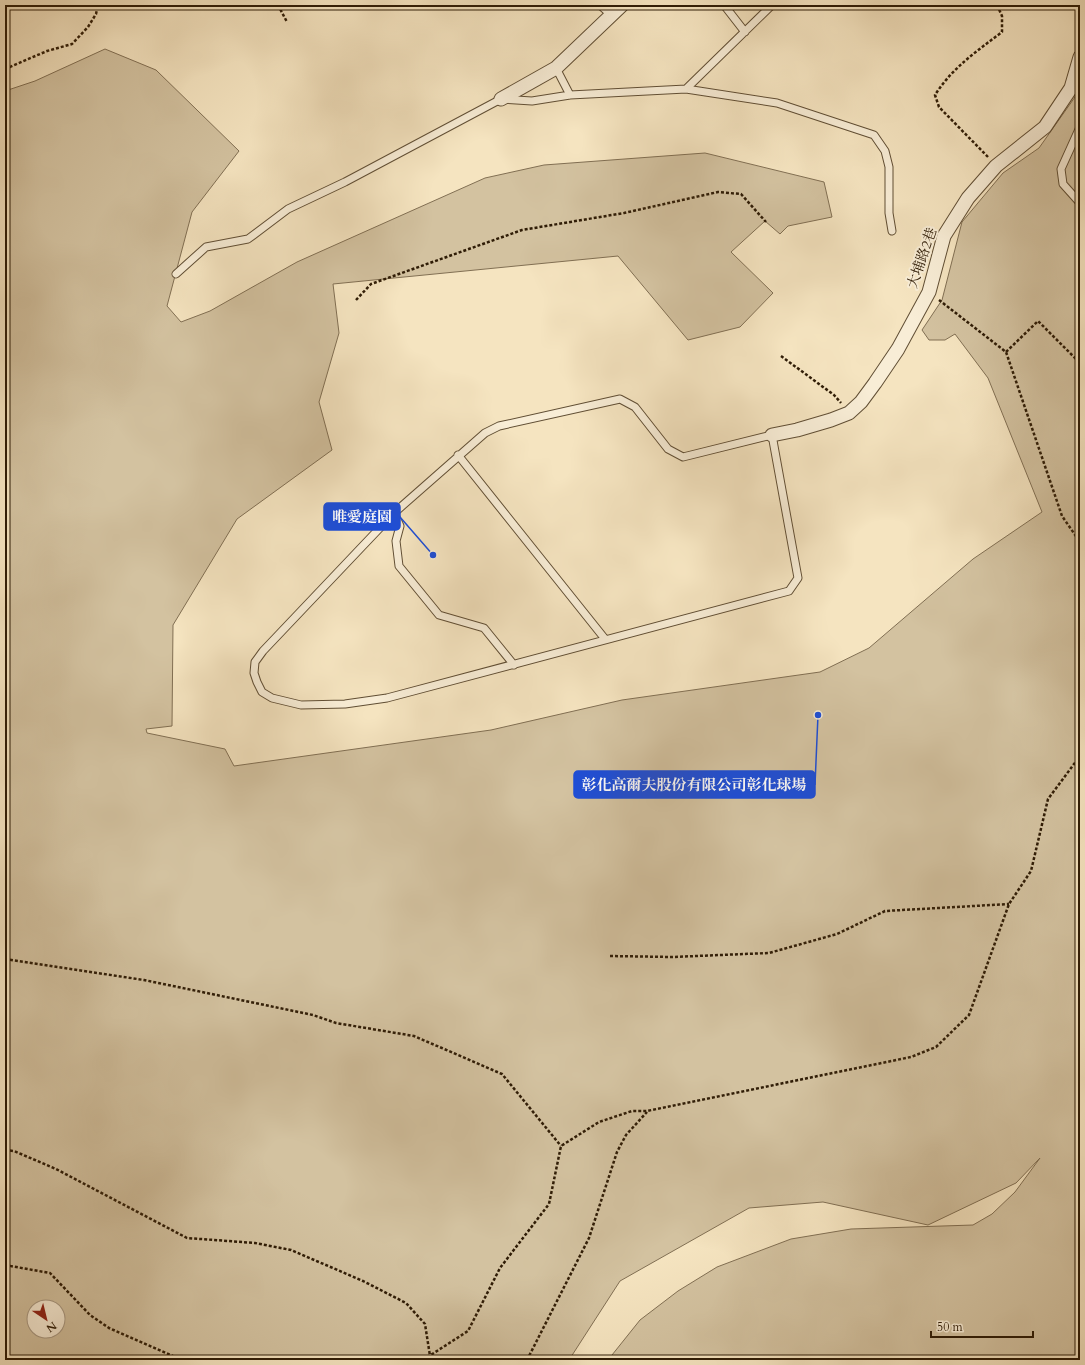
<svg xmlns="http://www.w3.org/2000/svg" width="1085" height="1365" viewBox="0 0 1085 1365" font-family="Cardo,'Noto Serif TC',serif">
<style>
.green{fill:#d3c2a0;stroke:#816f53;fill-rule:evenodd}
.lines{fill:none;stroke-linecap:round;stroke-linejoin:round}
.lane-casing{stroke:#604e34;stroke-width:9}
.street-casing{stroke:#604e34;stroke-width:15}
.path{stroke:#2f1c06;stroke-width:2.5;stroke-dasharray:3 2;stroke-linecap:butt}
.lane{stroke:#f8edd6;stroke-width:7}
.street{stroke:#f8edd6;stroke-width:13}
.labels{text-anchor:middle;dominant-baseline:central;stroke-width:4;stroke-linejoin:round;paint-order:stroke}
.street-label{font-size:14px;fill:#2f1c06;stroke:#f8edd6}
.leader{fill:none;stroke:#1d4ed8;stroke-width:1.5}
.callout-dot{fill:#1d4ed8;stroke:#f8edd6;stroke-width:1.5}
.callout{fill:#1d4ed8;stroke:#1d4ed8;stroke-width:1.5}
.callout-label{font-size:15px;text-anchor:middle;font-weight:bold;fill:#fff}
</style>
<rect width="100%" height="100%" fill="#f5e4c0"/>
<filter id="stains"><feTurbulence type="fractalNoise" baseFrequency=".005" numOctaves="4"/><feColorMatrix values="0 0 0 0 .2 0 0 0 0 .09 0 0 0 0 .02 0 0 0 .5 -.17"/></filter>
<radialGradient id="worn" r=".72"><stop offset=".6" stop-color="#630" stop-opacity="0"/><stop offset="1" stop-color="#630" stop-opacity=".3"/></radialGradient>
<path class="green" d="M105,49L156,70L239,151L192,212L167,306L181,322L210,311L297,262L485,178L544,165L705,153L824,182L832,217L788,226L780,234L765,221L731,252L773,293L740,327L688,340L618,256L333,284L339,333L319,402L332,450L237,519L173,625L172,726L146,729L147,733L225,749L234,766L491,730L622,700L820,672L869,648L973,559L1042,512L988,378L955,334L945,340H929L922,330L942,300L962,222L1003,173L1039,148L1075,97L1080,82V1360H608L640,1320L678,1291L717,1267L791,1239L851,1229L973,1225L992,1214L1015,1192L1040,1158L1016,1183L928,1225L823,1202L749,1208L620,1281L569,1360H5V91L35,81ZM34,1307H58V1331H34Z"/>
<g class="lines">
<defs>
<path id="lane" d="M600,5L611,15
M724,5L745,32
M556,68L570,95
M686,89L772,5
M1080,127L1061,169L1063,184L1080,203
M176,274L206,247L248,239L288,209L345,182L501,99L532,101L570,95L686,89L777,103L874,135L885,151L889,167V213L892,231
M620,399L635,407L668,449L683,457L772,435L798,578L789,591L387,698L345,704L301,705L272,698L262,692L257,682L254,673L255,662L263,651L394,513L485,433L499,426Z
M458,455L605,639
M394,513L400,526L396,541L399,566L439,615L484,628L514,665"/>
<path id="street" d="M501,99L556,68L622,5
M772,435L797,430L831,420L849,413L861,402L875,383L898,349L929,292L944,236L968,198L996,166L1045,127L1071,88L1080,57"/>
</defs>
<use href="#lane" class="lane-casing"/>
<use href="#street" class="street-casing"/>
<path class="path" d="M278,5L287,22
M5,69L47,51L72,44L88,27L96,14L98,5
M988,157L939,107L935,95C952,68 977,51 1002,32V16L997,5
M356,300L371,284L522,230L624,213L718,192L741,194L766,222
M939,300L1006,352L1062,516L1080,542
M1006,352L1038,321L1080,363
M781,356L834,395L841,403
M610,956L672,957L769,953L837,934L885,911L1009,904
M5,959L144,980L313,1015L336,1023L414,1036L502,1074L561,1146
M5,1150L14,1151L56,1169L187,1238L255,1243L291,1250L363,1281L406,1303L425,1324L430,1356
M5,1265L50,1273L90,1315L109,1328L182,1360
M423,1360L468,1331L500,1268L549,1204L561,1146L599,1122L632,1111H647L911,1057L936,1047L969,1015L1009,904L1031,871L1048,799L1080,756
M527,1360L589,1238L617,1152L626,1135L647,1112"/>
<use href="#lane" class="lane"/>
<use href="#street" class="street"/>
</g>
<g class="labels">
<g class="street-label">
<text transform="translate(922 258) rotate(-71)">大埔路2巷</text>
</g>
</g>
<path class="leader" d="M433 555L400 517M818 715L815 785"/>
<g class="callout-dot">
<circle cx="433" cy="555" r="4"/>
<circle cx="818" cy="715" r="4"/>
</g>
<g class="callout">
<rect x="324" y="503" width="76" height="27" rx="4"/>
<rect x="574" y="771" width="241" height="27" rx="4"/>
</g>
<g class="callout-label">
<text x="362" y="522">唯愛庭園</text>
<text x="694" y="790">彰化高爾夫股份有限公司彰化球場</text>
</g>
<rect width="1085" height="1365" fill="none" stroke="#f5e4c0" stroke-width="20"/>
<rect x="6" y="6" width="1073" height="1353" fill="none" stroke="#2f1c06" stroke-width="2"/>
<rect x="10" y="10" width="1065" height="1345" fill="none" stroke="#2f1c06"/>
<g transform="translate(46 1319) rotate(145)"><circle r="19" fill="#f8edd6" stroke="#a89983"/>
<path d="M0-3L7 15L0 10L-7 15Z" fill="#8f2418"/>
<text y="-6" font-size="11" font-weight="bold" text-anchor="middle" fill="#2f1c06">N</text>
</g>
<path d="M931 1331v6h102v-6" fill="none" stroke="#2f1c06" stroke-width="2"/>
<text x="937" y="1331" font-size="12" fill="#2f1c06" stroke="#f8edd6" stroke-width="3" paint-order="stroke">50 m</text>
<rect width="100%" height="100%" filter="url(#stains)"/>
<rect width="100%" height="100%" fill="url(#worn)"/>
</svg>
